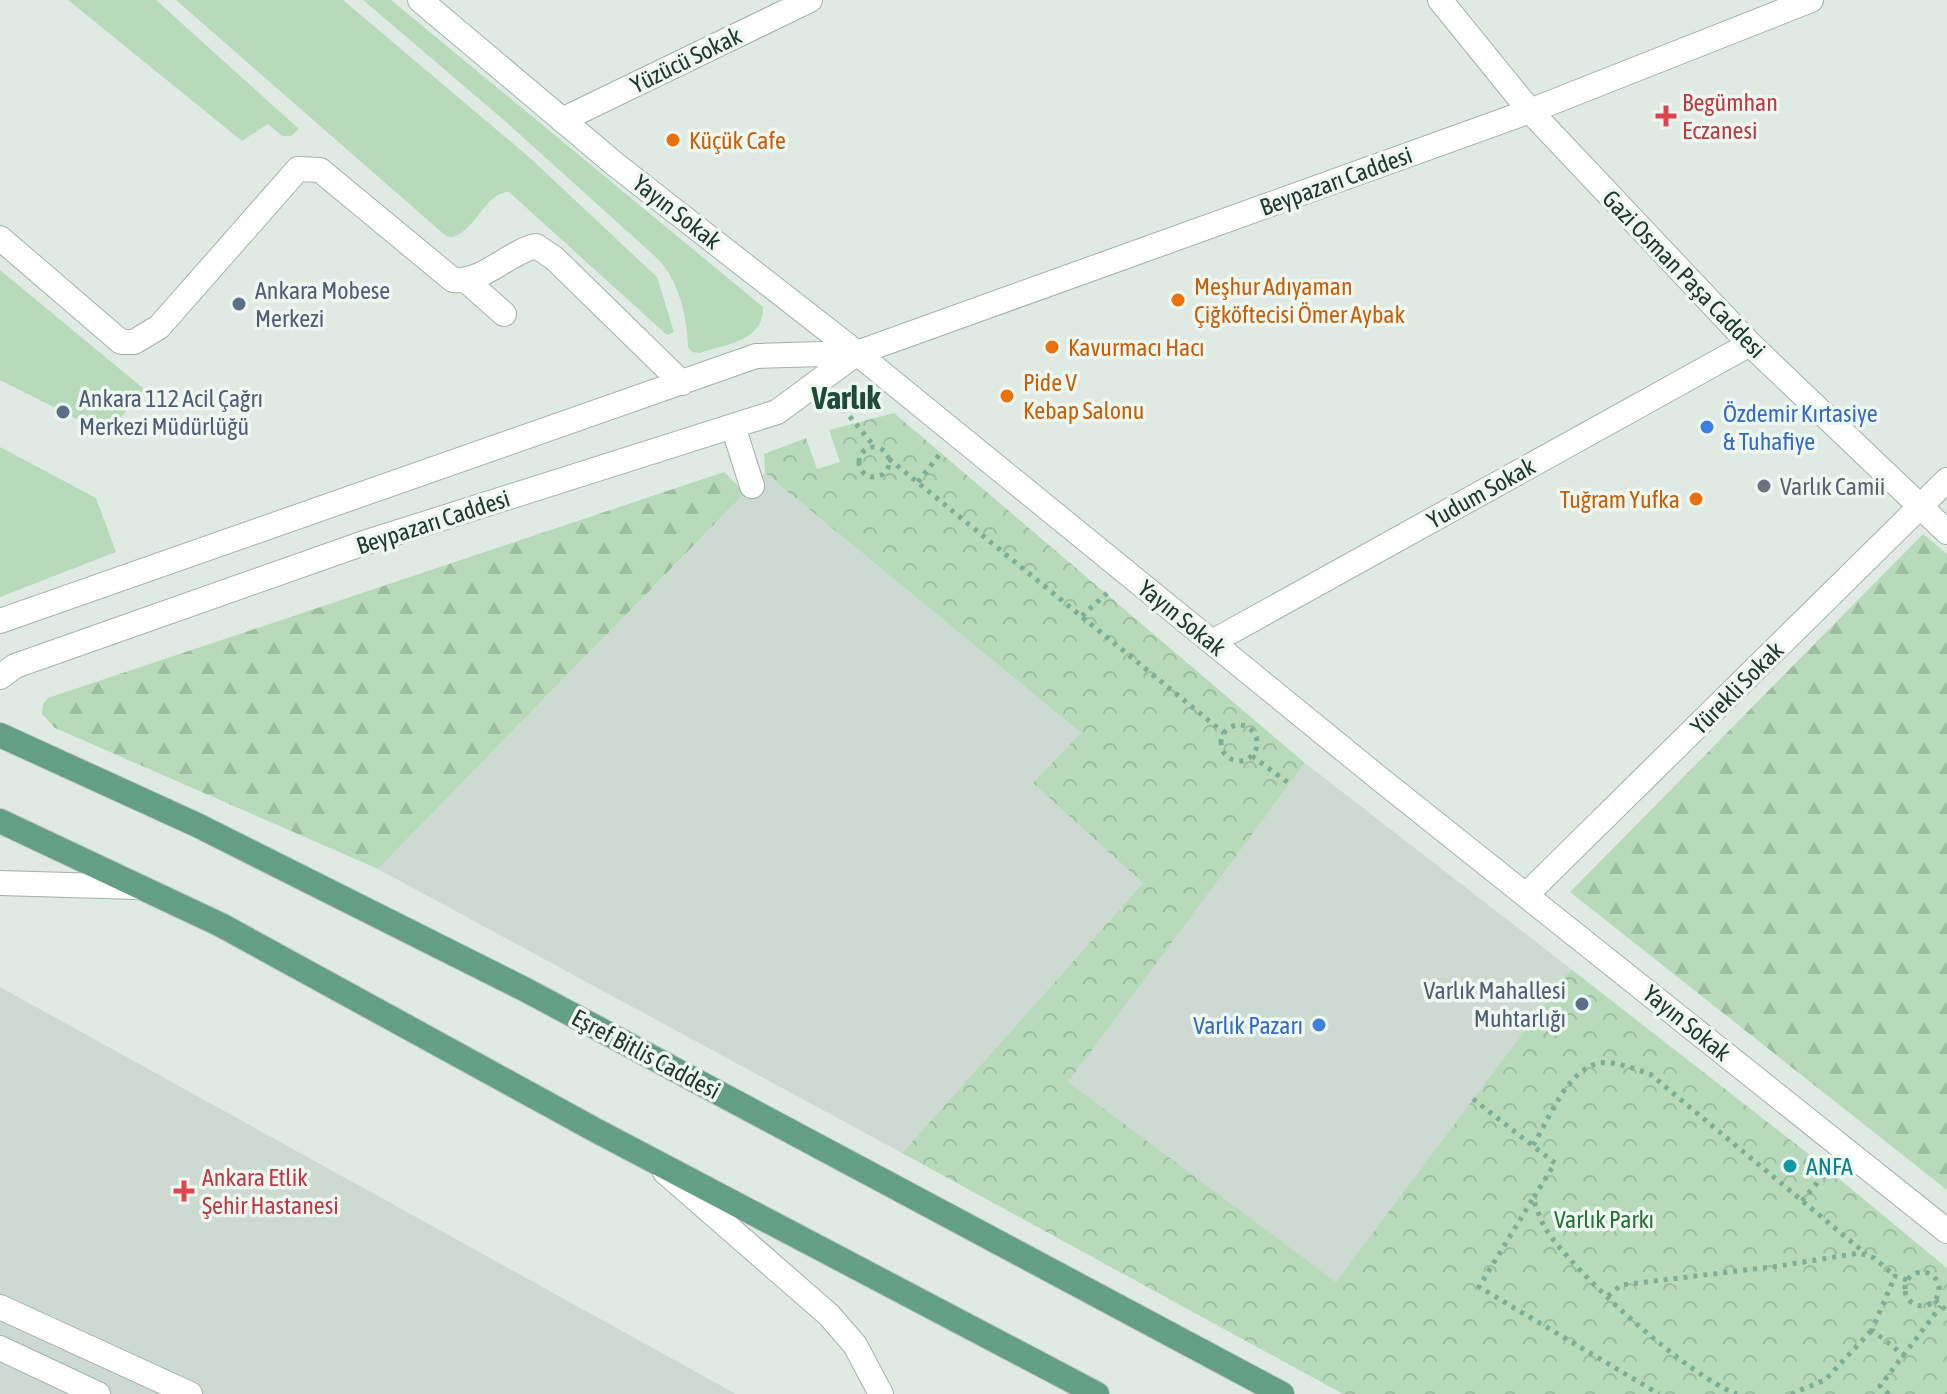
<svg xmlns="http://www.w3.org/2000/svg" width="1947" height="1394" viewBox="0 0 1947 1394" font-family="'Asap Condensed',sans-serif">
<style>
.built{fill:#cddad1}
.grass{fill:#b7dbba}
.forest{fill:url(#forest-firs)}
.park{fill:url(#park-crowns)}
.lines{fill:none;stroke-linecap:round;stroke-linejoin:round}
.minor-casing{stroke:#a2b1a9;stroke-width:26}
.major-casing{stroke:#bcc4c0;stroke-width:26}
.path{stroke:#7fad96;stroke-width:5;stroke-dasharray:4 6;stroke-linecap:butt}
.minor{stroke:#fff;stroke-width:24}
.major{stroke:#639f85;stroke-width:24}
.health-dot{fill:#e0444e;stroke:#eff7f1;stroke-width:3}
.food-dot{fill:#e8710a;stroke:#eff7f1;stroke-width:3}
.service-dot{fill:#5c6f8a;stroke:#eff7f1;stroke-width:3}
.shop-dot{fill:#3f7fe0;stroke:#eff7f1;stroke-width:3}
.worship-dot{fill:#6b7280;stroke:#eff7f1;stroke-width:3}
.culture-dot{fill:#0f9aa8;stroke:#eff7f1;stroke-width:3}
.labels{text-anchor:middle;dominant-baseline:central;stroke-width:7;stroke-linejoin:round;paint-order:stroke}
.street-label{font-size:24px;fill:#20392e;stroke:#eff7f1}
.health-label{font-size:24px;fill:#be3a42;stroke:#eff7f1;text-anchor:start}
.food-label{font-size:24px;fill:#c56008;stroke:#eff7f1;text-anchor:start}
.service-label{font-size:24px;fill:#4e5e75;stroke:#eff7f1;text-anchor:start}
.shop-label{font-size:24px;fill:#366cbe;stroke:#eff7f1;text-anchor:start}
.worship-label{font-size:24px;fill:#5b616d;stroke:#eff7f1;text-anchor:start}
.culture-label{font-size:24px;fill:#0d838f;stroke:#eff7f1;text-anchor:start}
.park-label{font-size:24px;fill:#2b6f39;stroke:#eff7f1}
.district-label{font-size:32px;font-weight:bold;fill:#1d4b37;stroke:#eff7f1}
</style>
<defs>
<pattern id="forest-firs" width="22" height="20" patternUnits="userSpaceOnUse" patternTransform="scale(2)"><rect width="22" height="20" fill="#b7dbba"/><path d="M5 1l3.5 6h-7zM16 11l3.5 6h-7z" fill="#9dbda0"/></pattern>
<pattern id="park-crowns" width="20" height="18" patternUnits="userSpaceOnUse" patternTransform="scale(2)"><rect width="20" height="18" fill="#b7dbba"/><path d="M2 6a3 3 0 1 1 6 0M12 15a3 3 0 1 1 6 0" fill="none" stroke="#9dbda0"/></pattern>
</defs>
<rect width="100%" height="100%" fill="#dfeae3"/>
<path class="built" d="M765,473L1081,733L1143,883L902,1153L378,869Z
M1305,763L1571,969L1336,1283L1067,1082Z
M0,987L736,1394H0Z"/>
<path class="grass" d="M68,0H156L299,129L291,136H282L268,124L242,141Z
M176,0H343L529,157L657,277L674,332L667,335L509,192C486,191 476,231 452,237L446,236Z
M363,0H391L763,307C764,341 727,344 700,353L692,352L688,347C687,317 680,284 659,260L505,121Z
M0,270L144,389L107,434L0,380Z
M0,447L96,498L116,552L0,597Z"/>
<path class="forest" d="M724,472L745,493L378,869L55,728L42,714L43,704L48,698Z
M1923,534L1947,554V1190L1570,892Z"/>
<path class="park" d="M894,413L1305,763L1068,1082L1336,1282L1571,969L1815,1159L1947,1268V1394H1343L902,1153L1143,883L1033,783L1081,733L765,473L764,454L806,438L817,469L840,462L829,430Z"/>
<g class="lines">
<defs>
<path id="minor" d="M420,0L616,165L857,353L1375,775L1947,1231
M1440,0L1530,111L1750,344L1947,532
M562,120L810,0
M0,238L121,342H134L159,327L298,169L320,170L453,280C483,283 507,253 536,246L554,258L682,383
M468,282L504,314
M733,426L752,486
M0,621L756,356L857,353
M1212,642L1750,344
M0,677L15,666L364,543L777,412L857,353L1530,111L1811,0
M0,883L137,887
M1526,895L1947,480
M665,1172L829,1315L855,1345L881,1394
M0,1307L190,1394
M0,1348L98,1394"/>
<path id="major" d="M0,735L197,825L526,990L1282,1394
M0,821L221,925L597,1131L1097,1394"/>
</defs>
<use href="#minor" class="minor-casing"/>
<use href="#major" class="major-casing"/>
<path class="path" d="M837,401L874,446
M859 462a15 15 0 1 1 30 0a15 15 0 1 1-30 0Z
M889,459L1224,733
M918,482L939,455
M1082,616L1107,593
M1221 743a18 18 0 1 1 36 0a18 18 0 1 1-36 0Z
M1252,756L1290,784
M1473,1099L1555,1163L1533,1199C1537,1208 1540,1219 1545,1228C1572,1271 1690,1378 1737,1394
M1533,1145C1551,1117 1571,1056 1613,1063C1625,1065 1638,1070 1650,1074L1866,1254
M1532,1200L1479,1287L1659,1394
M1802,1201L1827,1171
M1905 1289a17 17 0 1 1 34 0a17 17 0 1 1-34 0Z
M1907,1280L1895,1276L1872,1330L1907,1358
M1608,1296L1621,1285L1779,1266L1859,1253L1874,1258L1895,1276
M1935,1300L1947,1311
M1791,1394L1825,1380L1872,1330
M1889,1394L1880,1386L1941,1306"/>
<use href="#minor" class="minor"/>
<use href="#major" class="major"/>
</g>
<g class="health-dot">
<path d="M1662 104h8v8h8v8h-8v8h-8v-8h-8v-8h8z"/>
<path d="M180 1179h8v8h8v8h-8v8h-8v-8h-8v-8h8z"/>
</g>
<g class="food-dot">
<circle cx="673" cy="140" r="8"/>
<circle cx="1178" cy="300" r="8"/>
<circle cx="1052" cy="347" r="8"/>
<circle cx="1007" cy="396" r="8"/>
<circle cx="1696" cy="499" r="8"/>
</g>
<g class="service-dot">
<circle cx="239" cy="304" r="8"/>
<circle cx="63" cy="412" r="8"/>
<circle cx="1582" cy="1004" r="8"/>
</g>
<g class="shop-dot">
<circle cx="1707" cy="427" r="8"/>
<circle cx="1319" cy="1025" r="8"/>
</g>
<circle class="worship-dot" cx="1764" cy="486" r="8"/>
<circle class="culture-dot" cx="1790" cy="1166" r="8"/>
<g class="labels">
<g class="street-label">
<text transform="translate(686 60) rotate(-26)">Yüzücü Sokak</text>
<text transform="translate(1336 181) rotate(-20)">Beypazarı Caddesi</text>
<text transform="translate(677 212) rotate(38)">Yayın Sokak</text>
<text transform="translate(1684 274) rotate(46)">Gazi Osman Paşa Caddesi</text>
<text transform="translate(1481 493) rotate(-29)">Yudum Sokak</text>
<text transform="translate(433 522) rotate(-18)">Beypazarı Caddesi</text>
<text transform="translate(1182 618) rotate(39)">Yayın Sokak</text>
<text transform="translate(1737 688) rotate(-45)">Yürekli Sokak</text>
<text transform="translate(1687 1023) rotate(39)">Yayın Sokak</text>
<text transform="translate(646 1054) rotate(28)">Eşref Bitlis Caddesi</text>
</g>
<g class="health-label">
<text x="1682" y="102">Begümhan<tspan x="1682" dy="28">Eczanesi</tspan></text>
<text x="202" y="1177">Ankara Etlik<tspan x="202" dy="28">Şehir Hastanesi</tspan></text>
</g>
<g class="food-label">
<text x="689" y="140">Küçük Cafe</text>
<text x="1194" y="286">Meşhur Adıyaman<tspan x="1194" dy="28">Çiğköftecisi Ömer Aybak</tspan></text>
<text x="1068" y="347">Kavurmacı Hacı</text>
<text x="1023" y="382">Pide V<tspan x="1023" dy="28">Kebap Salonu</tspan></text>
<text x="1680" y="499" text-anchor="end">Tuğram Yufka</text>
</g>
<g class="service-label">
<text x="255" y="290">Ankara Mobese<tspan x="255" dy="28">Merkezi</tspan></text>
<text x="79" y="398">Ankara 112 Acil Çağrı<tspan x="79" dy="28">Merkezi Müdürlüğü</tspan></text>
<text x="1566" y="990" text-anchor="end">Varlık Mahallesi<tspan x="1566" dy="28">Muhtarlığı</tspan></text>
</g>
<g class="shop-label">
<text x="1723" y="413">Özdemir Kırtasiye<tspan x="1723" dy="28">&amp; Tuhafiye</tspan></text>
<text x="1303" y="1025" text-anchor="end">Varlık Pazarı</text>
</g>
<g class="worship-label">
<text x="1780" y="486">Varlık Camii</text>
</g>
<g class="culture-label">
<text x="1806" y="1166">ANFA</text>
</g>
<g class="park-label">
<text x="1604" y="1219">Varlık Parkı</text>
</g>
<g class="district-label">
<text x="846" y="397">Varlık</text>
</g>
</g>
</svg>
